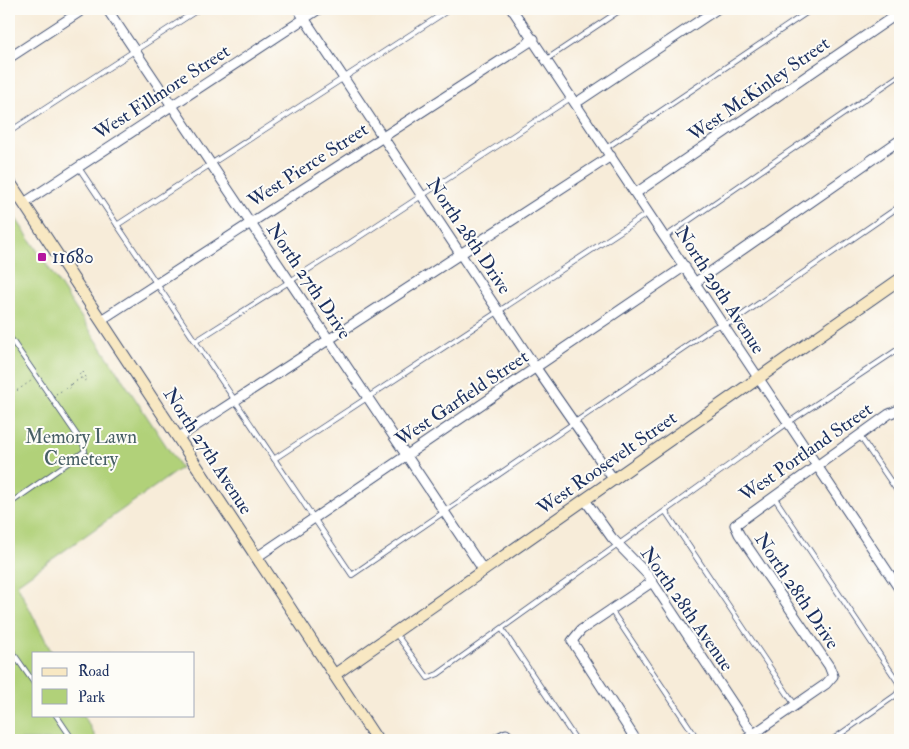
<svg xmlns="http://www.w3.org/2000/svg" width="909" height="749" viewBox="0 0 909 749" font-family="'IM FELL Double Pica',serif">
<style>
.green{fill:#b1d179;stroke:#66806c}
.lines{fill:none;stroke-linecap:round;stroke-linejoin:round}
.lane-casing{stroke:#3c4b70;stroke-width:6}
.street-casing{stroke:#3c4b70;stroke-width:11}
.secondary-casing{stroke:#3c4b70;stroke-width:13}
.path{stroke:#3c4b70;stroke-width:1;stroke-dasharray:1 4;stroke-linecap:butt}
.lane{stroke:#fff;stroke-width:4.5}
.street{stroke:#fff;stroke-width:9}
.secondary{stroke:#f8e8c3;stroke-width:11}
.poi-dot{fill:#b5179e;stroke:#fdfcf7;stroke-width:2}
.labels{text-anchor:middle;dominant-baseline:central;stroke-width:4;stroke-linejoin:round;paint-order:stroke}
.street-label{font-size:19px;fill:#1b2f5e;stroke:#fdfcf7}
.poi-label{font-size:19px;fill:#1b2f5e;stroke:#fdfcf7;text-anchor:start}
.park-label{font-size:19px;fill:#486066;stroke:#fdfcf7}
</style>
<rect width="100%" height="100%" fill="#fdfcf7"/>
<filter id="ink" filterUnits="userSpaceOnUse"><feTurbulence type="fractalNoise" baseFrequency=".02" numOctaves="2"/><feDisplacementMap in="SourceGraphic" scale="10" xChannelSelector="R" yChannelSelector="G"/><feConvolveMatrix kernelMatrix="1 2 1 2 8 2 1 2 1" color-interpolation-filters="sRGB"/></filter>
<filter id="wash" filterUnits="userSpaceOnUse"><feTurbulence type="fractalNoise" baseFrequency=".0096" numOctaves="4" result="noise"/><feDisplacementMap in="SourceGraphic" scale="20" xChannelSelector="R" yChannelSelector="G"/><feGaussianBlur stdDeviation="1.12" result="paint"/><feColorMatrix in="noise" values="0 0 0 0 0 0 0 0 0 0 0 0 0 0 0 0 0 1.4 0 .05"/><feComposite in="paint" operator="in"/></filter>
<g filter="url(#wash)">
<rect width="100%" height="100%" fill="#f7ecd9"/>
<path class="green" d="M9,208L181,468L17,584L52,653H34V715H84L97,740H9Z"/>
</g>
<g filter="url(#ink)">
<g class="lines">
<defs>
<path id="lane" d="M547,59L622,9
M9,132L199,9
M606,148L812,9
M79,168L352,575L714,327L732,322L900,206
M117,225L450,9
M665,237L900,75
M9,336L83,444L85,451L9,504
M196,341L336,252L572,97
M859,435L900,495
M274,459L648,213
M774,497L898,682L900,689L896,695L832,740
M666,512L795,705
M611,610L698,740
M502,629L576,740
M396,634L428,678L438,674L789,422L900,348
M9,647L34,683
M56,715L73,740"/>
<path id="street" d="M107,9L484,571
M298,9L536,368L614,480
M512,9L900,590
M9,58L84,9
M576,103L717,9
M636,193L900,12
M24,203L319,9
M696,282L900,140
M101,320L534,39
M179,437L611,156
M585,500L612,538L647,574L757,740
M257,557L685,266
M494,740L506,734L512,740
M636,740L572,641L581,630L652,582
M745,740L826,684L833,676L829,666L739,534L735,525L889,414L898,410L900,411"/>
<path id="secondary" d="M9,181L377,740
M334,675L900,279"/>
</defs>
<use href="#lane" class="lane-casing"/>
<use href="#street" class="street-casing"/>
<use href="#secondary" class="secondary-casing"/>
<path class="path" d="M83,372L87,379L84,381L79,375Z
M71,384L72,387L69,388L68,386Z
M72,384L81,378
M56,394L68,387
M9,396L31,381"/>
<use href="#lane" class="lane"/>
<use href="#street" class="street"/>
<use href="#secondary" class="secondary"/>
</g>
</g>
<rect class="poi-dot" x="37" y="252" width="10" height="10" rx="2.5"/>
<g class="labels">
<g class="street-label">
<text transform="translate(759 89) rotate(-35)">West McKinley Street</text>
<text transform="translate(162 92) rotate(-33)">West Fillmore Street</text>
<text transform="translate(308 165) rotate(-33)">West Pierce Street</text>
<text transform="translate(469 236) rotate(56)">North 28th Drive</text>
<text transform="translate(309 281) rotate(56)">North 27th Drive</text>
<text transform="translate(720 290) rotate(57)">North 29th Avenue</text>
<text transform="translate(462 398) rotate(-34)">West Garfield Street</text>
<text transform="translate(208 451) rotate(57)">North 27th Avenue</text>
<text transform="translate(806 452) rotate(-35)">West Portland Street</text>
<text transform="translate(607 463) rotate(-35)">West Roosevelt Street</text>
<text transform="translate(797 591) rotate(56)">North 28th Drive</text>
<text transform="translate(687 609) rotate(55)">North 28th Avenue</text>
</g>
<g class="poi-label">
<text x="52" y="257">11680</text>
</g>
<g class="park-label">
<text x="81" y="437">Memory Lawn<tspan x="81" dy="22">Cemetery</tspan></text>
</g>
</g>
<rect width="909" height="749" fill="none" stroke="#fdfcf7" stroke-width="30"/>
<rect x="32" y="652" width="162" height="65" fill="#fdfcf7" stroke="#a3aaba"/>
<rect x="42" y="668" width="25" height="8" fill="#f8e8c3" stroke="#a3aaba"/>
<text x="78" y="676" font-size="15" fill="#1b2f5e">Road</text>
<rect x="42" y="689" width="25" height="15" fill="#b1d179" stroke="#a3aaba"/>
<text x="78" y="702" font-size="15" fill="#1b2f5e">Park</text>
</svg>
